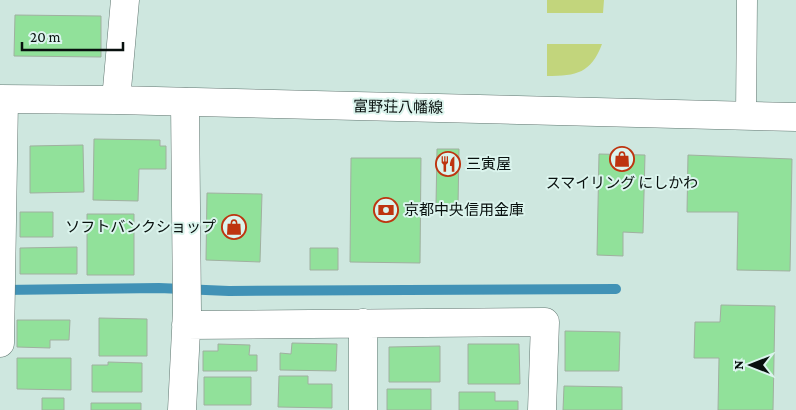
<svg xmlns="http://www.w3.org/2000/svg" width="796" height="410" viewBox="0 0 796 410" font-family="'Crimson Pro','Noto Sans JP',serif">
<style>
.green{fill:#c2d57c}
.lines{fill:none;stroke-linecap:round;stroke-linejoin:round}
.stream{stroke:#4192b6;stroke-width:10}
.building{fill:#91e19a;stroke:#a0b0a0}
.lane-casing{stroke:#607670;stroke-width:21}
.street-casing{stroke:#607670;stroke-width:29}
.secondary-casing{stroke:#607670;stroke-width:29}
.lane{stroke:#fff;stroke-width:20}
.street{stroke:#fff;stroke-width:28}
.secondary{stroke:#fff;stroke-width:28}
.labels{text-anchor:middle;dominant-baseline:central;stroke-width:4;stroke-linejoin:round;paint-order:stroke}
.street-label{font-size:15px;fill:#08100e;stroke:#dbf4ed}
.poi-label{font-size:15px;fill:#08100e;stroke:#dbf4ed;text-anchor:start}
</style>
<rect width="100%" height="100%" fill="#cee7df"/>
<path class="green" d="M547,0H604L603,13H547Z
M547,44H602C591,73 577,76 547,76Z"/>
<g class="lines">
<path class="stream" d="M2,290L159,288L229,291L616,289"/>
</g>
<path class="building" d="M15,15L101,16V57L14,56Z
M94,139L160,140V146H166V169H139L138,201L93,200Z
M83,145L84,192L30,193V146Z
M437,149H459L458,206L436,205Z
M599,154L645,155L643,233L623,232V256L597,255Z
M688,155L792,159L790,271L737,270L738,212H687Z
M351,158H421L420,263L350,262Z
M207,193L262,194L260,262L206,260Z
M20,212H53V237H20Z
M87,214H134V275H87Z
M77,247V274H20V248Z
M310,248H338V270H310Z
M721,305L775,306L773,410H718L719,358H694L695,322H720Z
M99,318L147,319V356H99Z
M17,320H70L69,340H50V348L17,347Z
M565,331L620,332L619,371H565Z
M292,343L337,344L336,371L280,370V353L291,354Z
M218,344L250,345L249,355H257V371H203V351H218Z
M468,344H519L520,384H468Z
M440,346V382H389V347Z
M17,358H71V390L17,389Z
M108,362L142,363V392H92V365H108Z
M279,376H308V384H332V408L278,407Z
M204,377H251V405H204Z
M564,386L622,387V410H563Z
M387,389H431V410H387Z
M459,392H495V401H518V410H459Z
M42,398H64V410H42Z
M91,403H141V410H91Z"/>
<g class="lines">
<defs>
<path id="lane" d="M746,116L747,0"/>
<path id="street" d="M363,323V410
M186,325L545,322L542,410
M0,343L4,100
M182,410L187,311L185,102"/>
<path id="secondary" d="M0,99L116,100L796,117
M116,100L125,0"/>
</defs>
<use href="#lane" class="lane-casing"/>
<use href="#street" class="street-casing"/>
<use href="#secondary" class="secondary-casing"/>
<use href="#lane" class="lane"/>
<use href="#street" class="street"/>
<use href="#secondary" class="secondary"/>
</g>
<defs>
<symbol id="shop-ring" viewBox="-11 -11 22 22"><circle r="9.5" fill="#dbf4ed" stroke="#be340f" stroke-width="1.5"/><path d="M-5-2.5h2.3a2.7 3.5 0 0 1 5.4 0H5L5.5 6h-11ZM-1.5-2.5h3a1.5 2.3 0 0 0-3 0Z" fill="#be340f"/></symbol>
<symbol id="restaurant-ring" viewBox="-11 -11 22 22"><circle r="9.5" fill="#dbf4ed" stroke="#be340f" stroke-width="1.5"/><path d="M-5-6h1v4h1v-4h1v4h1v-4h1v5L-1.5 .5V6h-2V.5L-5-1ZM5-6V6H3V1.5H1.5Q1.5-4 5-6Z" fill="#be340f"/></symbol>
<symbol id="bank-ring" viewBox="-11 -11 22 22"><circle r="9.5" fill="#dbf4ed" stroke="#be340f" stroke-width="1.5"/><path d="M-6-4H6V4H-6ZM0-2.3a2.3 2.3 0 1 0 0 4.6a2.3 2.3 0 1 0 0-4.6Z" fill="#be340f"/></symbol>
</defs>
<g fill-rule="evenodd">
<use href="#shop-ring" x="608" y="145" width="28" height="28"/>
<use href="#restaurant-ring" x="434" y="150" width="28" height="28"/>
<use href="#bank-ring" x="372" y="196" width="28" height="28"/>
<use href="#shop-ring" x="220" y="213" width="28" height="28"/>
</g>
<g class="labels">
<g class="street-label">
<text transform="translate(398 107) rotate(1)">富野荘八幡線</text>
</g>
<g class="poi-label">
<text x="466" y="164">三寅屋</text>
<text x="622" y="183" text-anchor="middle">スマイリング にしかわ</text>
<text x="404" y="210">京都中央信用金庫</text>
<text x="216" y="227" text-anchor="end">ソフトバンクショップ</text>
</g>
</g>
<g transform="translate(751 365) rotate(270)" stroke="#dbf4ed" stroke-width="4" paint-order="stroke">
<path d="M0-4L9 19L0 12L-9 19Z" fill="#08100e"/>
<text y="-8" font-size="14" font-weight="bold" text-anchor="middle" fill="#08100e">N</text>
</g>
<path d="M22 42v8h101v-8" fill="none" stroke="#08100e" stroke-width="2.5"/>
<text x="30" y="42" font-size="15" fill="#08100e" stroke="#dbf4ed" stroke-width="4" paint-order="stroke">20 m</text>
</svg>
